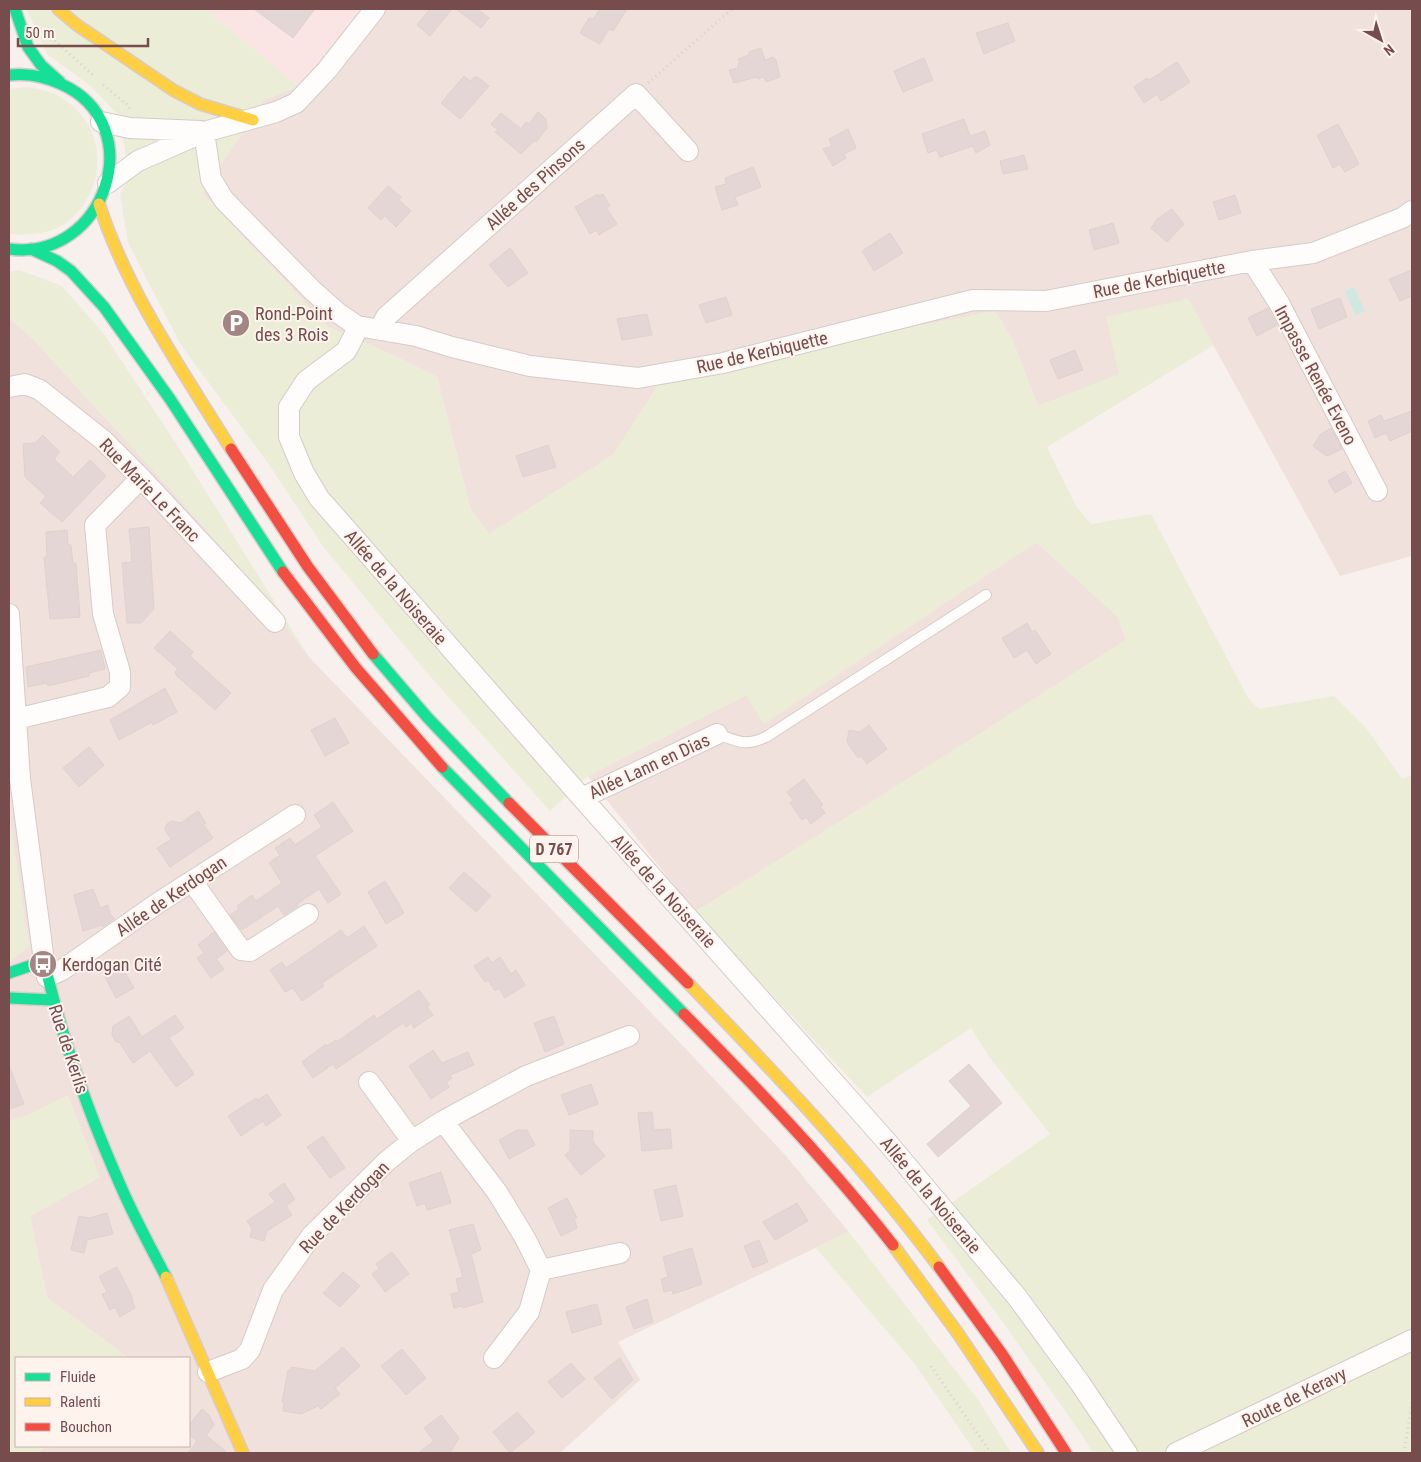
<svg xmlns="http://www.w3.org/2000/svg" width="1421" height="1462" viewBox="0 0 1421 1462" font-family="'Roboto Condensed',sans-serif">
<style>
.residential{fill:#f1e1dc}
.commercial{fill:#fae5e4}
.green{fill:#ebedd7}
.water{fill:#cee9e2}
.building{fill:#e4d6d4;stroke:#e0d1ce}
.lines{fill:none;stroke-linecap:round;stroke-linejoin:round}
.lane-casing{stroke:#d6cbc8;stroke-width:12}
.street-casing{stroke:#d6cbc8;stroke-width:22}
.fast-casing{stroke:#d8ccca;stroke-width:14}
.slow-casing{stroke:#d8ccca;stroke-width:14}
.jam-casing{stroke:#d8ccca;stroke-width:14}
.path{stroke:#dacfcf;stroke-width:3;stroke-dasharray:1 4;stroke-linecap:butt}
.lane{stroke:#fefdfc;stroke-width:10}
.street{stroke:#fefdfc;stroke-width:20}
.fast{stroke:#16e098;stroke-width:11}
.slow{stroke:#ffcf43;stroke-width:11}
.jam{stroke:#f24e42;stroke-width:11}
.labels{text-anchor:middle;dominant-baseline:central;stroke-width:4;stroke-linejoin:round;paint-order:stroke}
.shield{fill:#fff3ee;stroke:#9f7f7d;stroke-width:1}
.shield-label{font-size:16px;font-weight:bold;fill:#764d4c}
.street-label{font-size:18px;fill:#764d4c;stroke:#fff3ee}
.poi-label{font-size:18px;fill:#764d4c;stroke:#fff3ee;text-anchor:start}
</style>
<rect width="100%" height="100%" fill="#f7f0ec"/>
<path class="residential" d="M360,9H1412V556L1340,576L1188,299L1120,374L1038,406L1012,339L995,311L899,330L659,384L613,455L489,534L471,510L437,377L393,355L328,327L202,193L264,100L299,86Z
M9,318L30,336L164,482L257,587L309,657L685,1048L786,1156L849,1232L618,1342L640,1380L560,1453H37L47,1446H189V1358H129L47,1298L30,1216L100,1177L23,1117L9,1121V962L29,946L9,814Z
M1036,542L1117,616L1126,640L967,742L695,912L588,776L746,695L765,723Z"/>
<path class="commercial" d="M205,9H360L299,86Z"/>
<path class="green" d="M27,9H205L299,86L264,100L202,193L328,327L393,355L437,377L471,510L489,534L613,455L659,384L899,330L995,311L1012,339L1038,406L1119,374L1106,317L1188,299L1214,345L1047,447L1076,506L1091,524L1151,514L1248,698L1259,709L1334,696L1367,729L1402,779L1412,775V1453H1093L1080,1432L997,1314L927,1220L1050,1134L990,1058L971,1028L867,1097L695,912L967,742L1126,640L1117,616L1036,542L764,724L746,695L588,776L550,811L422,667L322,545L270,466L181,345L128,243L120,194L127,182L125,148L117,114L92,87L47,54Z
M27,87C36,89 45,90 53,93C58,95 62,98 66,101C111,132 106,198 61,226C45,235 26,235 9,234V89Z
M19,270L62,286L104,334L177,445L309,657L257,587L164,482L30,336L9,318V272Z
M9,814L29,946L9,962Z
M68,1095L100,1177L30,1216L47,1298L129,1358H16V1446H47L37,1453H9V1121L23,1117Z
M849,1232L979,1401L1011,1453H976L914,1363L816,1248Z"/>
<path class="water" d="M1354,287L1365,311L1355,315L1345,291Z"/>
<path class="building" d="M254,9H315L293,38Z
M430,9H452L430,36L417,25Z
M456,9H477L489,18L481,28Z
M600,9H627L613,31L609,29L600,44L580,33L589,18L593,19Z
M1008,23L1015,41L984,54L976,33Z
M761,48L765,60L773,57L776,60L780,77L766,82L764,77L758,79L757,77L734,83L729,70L738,68V64L740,63L738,59L749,55V52Z
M924,58L933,80L903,92L894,71Z
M1177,62L1190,82L1161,101L1157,94L1144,103L1134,87L1147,78L1149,80Z
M464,76L470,81L476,76L489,86L460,119L441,103Z
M538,112L546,119L547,128L536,142L534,141L521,154L495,132L498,130L491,124L501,113L521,129L526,122L529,124Z
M964,119L970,136L985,131L990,145L976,153L973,146L940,157L937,150L928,153L922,134Z
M1338,124L1359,164L1345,172L1340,164L1333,168L1317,135Z
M848,129L856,148L844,154L846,158L833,166L823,149L832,146L829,139Z
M1024,155L1028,169L1003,174L1000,161Z
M753,167L761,187L735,197L738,205L722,210L715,187L726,184L725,178Z
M388,186L401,197L399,200L411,211L396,227L385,216L381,220L368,208Z
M598,194L599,196L603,194L610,206L606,208L617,224L599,235L596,230L590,234L575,207Z
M1235,195L1241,213L1219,220L1213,202Z
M1172,209L1184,224L1167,242L1151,228L1157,219Z
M1113,223L1119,243L1094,250L1089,230Z
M890,233L903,253L874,271L862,251Z
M510,248L528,273L508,287L489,265Z
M1412,270V296L1400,301L1389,279Z
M726,297L732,315L706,323L699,305Z
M1340,298L1347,317L1319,329L1311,309Z
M1268,308L1277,325L1257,336L1248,318Z
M647,314L652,335L622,340L617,319Z
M1075,350L1083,370L1058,379L1050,360Z
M1412,411V431L1390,441L1386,433L1375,438L1368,421L1381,415L1384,421Z
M1331,428L1342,449L1327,456L1313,446L1321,434Z
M43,435L60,452L54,459L73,477L90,460L106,476L62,522L40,503L46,496L25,477L23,444L35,443Z
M548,445L556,467L523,477L516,456Z
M1345,471L1352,483L1335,493L1328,481Z
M149,527L154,609L141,623H127L122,563L132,562L129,529Z
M67,530L68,545H71L73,563H76L80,617L50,619L44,557H47L46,532Z
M1027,623L1032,632L1035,630L1051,654L1036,664L1027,650L1014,658L1002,638Z
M170,631L193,652L190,656L231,693L215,710L176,675L175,672L178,669L154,648Z
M101,650L105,669L89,673V676L48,686L47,683L28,687L26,667Z
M165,688L177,712L153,725L152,722L119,740L110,720Z
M335,718L349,743L325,756L311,730Z
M869,725L887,749L867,764L861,756L858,758L847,742L849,730L860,732Z
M89,747L104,765L79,787L63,768Z
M804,779L823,805L820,806L825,813L811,824L806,817L802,820L790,803L793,800L787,792Z
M333,802L353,831L315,856L341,894L328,903L319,889L297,904L298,906L284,915L278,906L242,930L230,915L239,909L237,906L252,895L256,901L282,883L269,863L280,855L275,848L290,838L295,845L322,827L314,815Z
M198,811L206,823L203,824L213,838L170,867L157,848L171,839L165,830L166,825L171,821L181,823Z
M464,872L491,896L476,912L449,888Z
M385,881L400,905H399L404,913L386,924L368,892Z
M93,889L100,908L108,905L110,913L114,919L103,927L102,925L83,931L74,895Z
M364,926L377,946L322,983L324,986L302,1001L293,988L285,992L270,970L282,962L286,968L341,930L347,938Z
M214,932L227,951L216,959L224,969L211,978L197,958L204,953L198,945Z
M488,957L492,963L500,957L511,974L516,970L525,985L505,998L499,988L495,991L488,980L485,982L474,966Z
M119,962L134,988L116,998L102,971Z
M419,990L430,1005L427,1007L433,1015L414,1028L411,1023L406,1027L403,1023L336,1069L333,1064L313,1078L302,1062L326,1044L327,1046L336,1040L337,1042L374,1015L377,1019Z
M175,1015L184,1028L169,1038L194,1074L176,1087L150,1051L133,1063L119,1042H116L112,1035L113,1026L129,1016L142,1037Z
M554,1016L564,1044L545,1052L534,1023Z
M433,1050L442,1063L468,1052L474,1065L450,1075L452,1078L446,1082L449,1087L431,1099L409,1066Z
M969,1064L1002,1103L938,1157L927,1144L971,1106L949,1081Z
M9,1068H10L24,1104L9,1109Z
M591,1084L598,1104L569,1115L561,1095Z
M267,1094L281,1115L266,1126L263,1121L241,1136L228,1116L256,1098L258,1100Z
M652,1112L654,1130L670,1129L672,1148L642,1151L638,1113Z
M517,1130H527L535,1145L509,1159L499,1140Z
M570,1130L593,1131V1142L605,1156L581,1175L565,1155L570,1151Z
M323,1136L345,1168L330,1178L307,1147Z
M441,1172L451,1203L427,1210L425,1203L417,1206L409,1183Z
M284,1183L295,1199L286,1206L292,1215L267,1231L264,1241L250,1237L252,1229L247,1221L275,1202L269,1194Z
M676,1185L683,1216L661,1221L654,1190Z
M567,1198L577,1218H574L577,1228L561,1236L548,1208Z
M797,1203L808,1221L775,1240L763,1222Z
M107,1213L113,1234L87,1240L84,1253L71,1250L79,1216L89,1218Z
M473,1224L481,1250L471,1254L483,1302L463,1308L462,1306L454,1308L451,1294L459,1292L456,1279L463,1277L449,1230Z
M759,1240L768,1262L753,1268L744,1246Z
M692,1248L702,1284L673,1294L672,1290L664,1292L661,1279L668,1277L663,1257Z
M392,1252L409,1274L385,1292L372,1274L379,1269L376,1264Z
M117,1267L133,1299L132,1300L135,1308L120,1317L115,1307L110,1310L102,1294L107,1292L99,1276Z
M343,1272L360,1286L340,1307L323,1293Z
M647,1299L653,1322L634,1329L626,1307Z
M597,1304L602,1324L572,1333L566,1312Z
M343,1347L360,1366L335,1388L340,1394L321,1409L318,1406L301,1414L283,1411L284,1403L282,1402L288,1370H291V1367L315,1371Z
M402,1349L426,1378L406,1395L381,1366Z
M620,1358L633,1380L612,1399L594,1378Z
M571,1363L585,1379L562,1398L548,1382Z
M202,1409L209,1415L214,1425L206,1435L224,1450L226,1453H188L197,1441L189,1434V1425Z
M517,1412L535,1432L510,1453L493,1432Z
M441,1415L459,1438L450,1453H418L434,1441L424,1428Z"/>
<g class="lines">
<defs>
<path id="lane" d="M717,734C738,741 744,747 766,737L986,595"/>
<path id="street" d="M101,122L130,128L200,131
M204,132L211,179L224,200L312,290L338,313L357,326L416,336L452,347L530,366L638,378L723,363L973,300L1046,301L1252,261L1313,253L1402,218L1412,211
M108,183L138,161L204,132L276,112L296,103L327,70L375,9
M1252,261L1279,303L1377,491
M357,326L354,336L346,351L306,381L289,407V437L304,473L319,498L582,798L887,1142L1017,1297L1080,1383L1127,1453
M380,329L386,317L636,94L688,151
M9,387L25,384L40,390L103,440L141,478L275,622
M9,614L20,779L44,961
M16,719L108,697L120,687V672L103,614L95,525L141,478
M582,798L717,734
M192,881L241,950L250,951L308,914
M47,977L62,970L158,903L295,815
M369,1082L412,1141
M443,1121L497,1192L525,1238L541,1270L529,1312L494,1358
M541,1270L620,1253
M208,1372L242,1359L250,1350L273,1290L312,1235L387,1161L412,1141L443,1121L526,1076L629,1036
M1176,1453L1412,1340"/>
<path id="fast" d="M15,9L28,47L41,65L60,82
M9,75C27,73 44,76 61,84C151,124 106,262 9,249
M31,249L57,261L71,271L104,307L170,399L283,572
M373,654L427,717L509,803
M442,767L684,1014
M9,973L44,961C62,1039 89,1115 122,1189C135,1219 151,1248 166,1277
M9,998L53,1000"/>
<path id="slow" d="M58,9L77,25L173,90L200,104L253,120
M99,204C128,293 182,370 231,449
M688,983C776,1074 864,1166 939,1267
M893,1245L957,1332L1038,1453
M166,1277L243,1453"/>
<path id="jam" d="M231,449L308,567L373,654
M283,572L356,668L442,767
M509,803L688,983
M684,1014C757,1088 829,1163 893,1245
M939,1267L1002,1354L1066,1453"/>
</defs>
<use href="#lane" class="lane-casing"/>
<use href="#street" class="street-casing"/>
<use href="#fast" class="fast-casing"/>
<use href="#slow" class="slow-casing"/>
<use href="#jam" class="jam-casing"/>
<path class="path" d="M50,39L54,40L93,75
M648,83L732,9
M103,85L129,106L131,111
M931,1366L991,1453
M1404,1453L1412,1403"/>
<use href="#lane" class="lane"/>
<use href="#street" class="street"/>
<use href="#fast" class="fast"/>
<use href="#slow" class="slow"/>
<use href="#jam" class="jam"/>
</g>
<defs>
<symbol id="parking-disc" viewBox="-11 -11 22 22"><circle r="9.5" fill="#a38684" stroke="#fff3ee"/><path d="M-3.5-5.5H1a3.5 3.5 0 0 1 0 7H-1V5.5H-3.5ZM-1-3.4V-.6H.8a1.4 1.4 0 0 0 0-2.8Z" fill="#fff"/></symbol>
<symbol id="bus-disc" viewBox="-11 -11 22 22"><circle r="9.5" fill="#a38684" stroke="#fff3ee"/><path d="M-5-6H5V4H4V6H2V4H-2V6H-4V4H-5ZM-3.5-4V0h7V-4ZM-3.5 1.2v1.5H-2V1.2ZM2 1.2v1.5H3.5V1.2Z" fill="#fff"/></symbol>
</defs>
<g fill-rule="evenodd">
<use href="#parking-disc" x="220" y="307" width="32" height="32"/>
<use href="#bus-disc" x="27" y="948" width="32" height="32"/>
</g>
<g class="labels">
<rect class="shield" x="530" y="835.5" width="48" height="27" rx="4"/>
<g class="shield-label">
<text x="554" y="849">D 767</text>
</g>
<g class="street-label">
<text transform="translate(535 184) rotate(-42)">Allée des Pinsons</text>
<text transform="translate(1159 279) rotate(-11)">Rue de Kerbiquette</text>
<text transform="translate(762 352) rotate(-13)">Rue de Kerbiquette</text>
<text transform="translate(1316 375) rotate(62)">Impasse Renée Eveno</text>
<text transform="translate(150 490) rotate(46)">Rue Marie Le Franc</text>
<text transform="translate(396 587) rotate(49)">Allée de la Noiseraie</text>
<text transform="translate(649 766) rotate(-25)">Allée Lann en Dias</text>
<text transform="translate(664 891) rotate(48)">Allée de la Noiseraie</text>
<text transform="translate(171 896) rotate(-34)">Allée de Kerdogan</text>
<text transform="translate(69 1049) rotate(72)">Rue de Kerlis</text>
<text transform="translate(931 1195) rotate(50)">Allée de la Noiseraie</text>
<text transform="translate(344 1207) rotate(-46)">Rue de Kerdogan</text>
<text transform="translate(1294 1397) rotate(-26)">Route de Keravy</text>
</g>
<g class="poi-label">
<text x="255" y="313">Rond-Point<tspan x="255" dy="21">des 3 Rois</tspan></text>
<text x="62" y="964">Kerdogan Cité</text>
</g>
</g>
<rect width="1421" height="1462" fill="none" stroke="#764d4c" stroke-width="20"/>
<rect x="15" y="1357" width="175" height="90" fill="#fff3ee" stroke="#c8b1ad"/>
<rect x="25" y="1373" width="25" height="8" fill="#16e098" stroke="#c8b1ad"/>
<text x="60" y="1382" font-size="15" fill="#764d4c">Fluide</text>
<rect x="25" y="1398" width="25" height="8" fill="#ffcf43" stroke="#c8b1ad"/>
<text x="60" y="1407" font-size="15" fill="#764d4c">Ralenti</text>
<rect x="25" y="1423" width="25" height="8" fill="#f24e42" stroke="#c8b1ad"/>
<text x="60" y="1432" font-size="15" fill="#764d4c">Bouchon</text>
<g transform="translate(1381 40) rotate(141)" stroke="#fff3ee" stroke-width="4" paint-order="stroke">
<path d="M0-4L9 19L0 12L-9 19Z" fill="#764d4c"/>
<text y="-8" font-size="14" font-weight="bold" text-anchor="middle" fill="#764d4c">N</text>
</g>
<path d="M18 38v8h130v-8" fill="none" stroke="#764d4c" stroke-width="2.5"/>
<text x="25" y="38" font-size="15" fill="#764d4c" stroke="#fff3ee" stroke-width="4" paint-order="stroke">50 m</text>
</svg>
